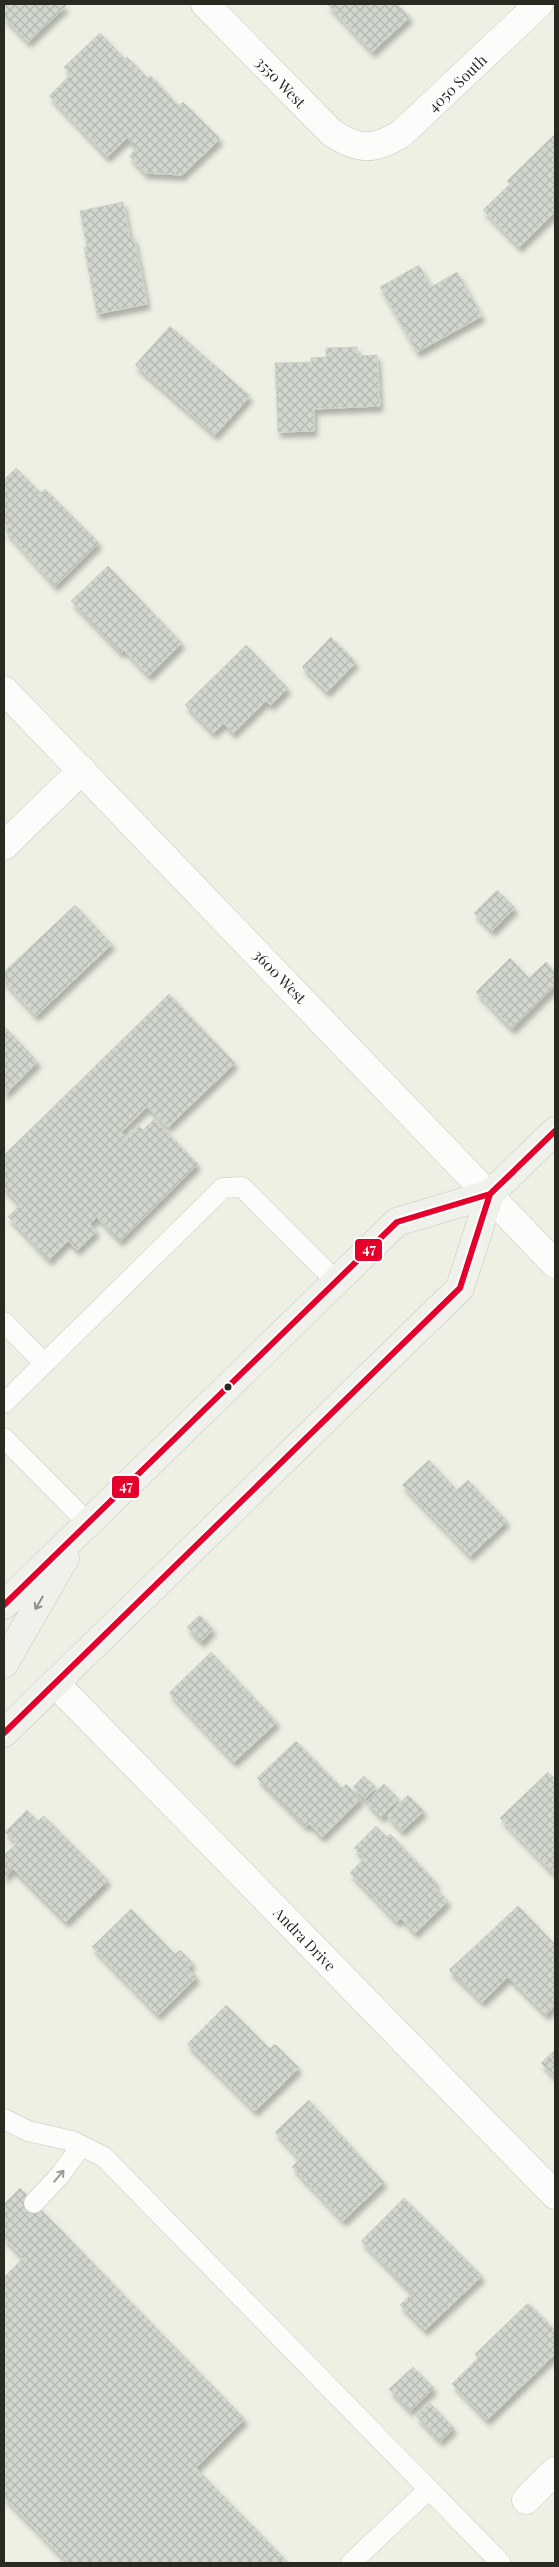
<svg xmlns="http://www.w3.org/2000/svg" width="559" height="2567" viewBox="0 0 559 2567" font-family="'Playfair Display',serif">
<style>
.building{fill:url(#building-cross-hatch);stroke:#ced4cb;filter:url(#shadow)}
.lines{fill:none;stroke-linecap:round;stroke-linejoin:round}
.service-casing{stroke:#c6c8be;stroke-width:21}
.minor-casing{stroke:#c6c8be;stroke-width:29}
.tertiary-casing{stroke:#c6c8be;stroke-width:29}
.secondary-casing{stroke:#c6c8be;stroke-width:29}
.service{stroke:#fcfdfb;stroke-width:20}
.minor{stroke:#fcfdfb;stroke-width:28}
.tertiary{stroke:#fcfdfb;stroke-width:28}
.secondary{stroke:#f1f1ec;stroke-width:28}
.bus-1-casing{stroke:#fff;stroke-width:10}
.bus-1{stroke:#e4002b;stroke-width:6}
.oneway{stroke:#8d8e86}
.oneway2{stroke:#9d9e99}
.bus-dot{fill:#292b21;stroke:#fff;stroke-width:2}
.labels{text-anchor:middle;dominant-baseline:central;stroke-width:4;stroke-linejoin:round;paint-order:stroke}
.street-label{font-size:15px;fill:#292b21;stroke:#fff}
.line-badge{stroke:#fff;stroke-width:2}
.badge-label{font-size:14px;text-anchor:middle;font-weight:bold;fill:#fff}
</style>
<defs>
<pattern id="building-cross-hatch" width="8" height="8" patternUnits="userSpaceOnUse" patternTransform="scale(1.25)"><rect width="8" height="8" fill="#d1d7ce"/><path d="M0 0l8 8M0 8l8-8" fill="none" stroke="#b3b9b1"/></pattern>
<filter id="shadow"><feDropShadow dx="3" dy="5.5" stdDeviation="2.5" flood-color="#0004"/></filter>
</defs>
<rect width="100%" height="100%" fill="#edf0e3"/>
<path class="building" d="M4,4H64L66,6L28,42L4,17Z
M327,4H397L410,17L372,52Z
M100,33L125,59L127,57L148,78L151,76L179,106L183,102L220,139L182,175L145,173L129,156L137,148L127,138L107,157L49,96L71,74L64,67Z
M555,134V212L519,247L483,210L510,184L507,181Z
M123,202L130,238L134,237L147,304L97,314L84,247H87L80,211Z
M419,265L431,287L457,272L482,316L417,352L380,287Z
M170,326L250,396L215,435L135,365Z
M357,347V356L377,355L380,406L314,409V431L278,432L275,363L311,362V358L326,357V348Z
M16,468L41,493L45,489L99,543L55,586L5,530L9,527L4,522V480Z
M108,566L182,643L149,676L124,650L121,653L71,601Z
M331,637L356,662L327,692L302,667Z
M246,645L288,688L271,705L266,701L233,733L224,723L213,733L185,705Z
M497,890L515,908L492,931L474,913Z
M75,905L112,944L36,1016L4,981V972Z
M510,958L529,978L546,962L555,972V986L512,1029L476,992Z
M169,994L235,1063L168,1127L147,1107L121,1132L127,1138L139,1126L143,1130L154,1119L198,1164L120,1241L97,1217L90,1224L97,1231L77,1250L68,1241L49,1260L8,1217L20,1205L4,1189V1155Z
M4,1026L38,1062L4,1095Z
M429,1460L457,1490L468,1480L507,1521L470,1556L402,1485Z
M200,1615L213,1629L201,1642L187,1627Z
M211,1652L277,1722L234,1762L169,1693Z
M296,1741L342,1788L346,1784L361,1799L322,1837L309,1824L306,1827L257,1778Z
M548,1772L555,1779V1875L500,1818Z
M364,1776L376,1787L365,1799L353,1787Z
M384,1784L399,1799L381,1817L366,1802Z
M408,1795L424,1811L402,1831L387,1815Z
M27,1810L38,1821L44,1816L108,1880L66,1922L13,1869L4,1878V1855L17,1843L5,1832Z
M376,1826L387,1837L390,1834L437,1883L434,1886L448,1901L415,1933L401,1918L397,1922L350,1873L364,1858L354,1848Z
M518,1906L555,1944V2005L546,2015L508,1977L482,2002L449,1970Z
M131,1909L175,1954L180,1950L193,1963L188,1968L197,1977L158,2015L92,1947Z
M226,2005L270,2049L275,2044L299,2068L255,2111L187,2044Z
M555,2050V2078L541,2063Z
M309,2100L384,2182L343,2221L292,2167L300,2159L275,2132Z
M20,2188L245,2419L196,2468L289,2563H68L4,2497V2277L23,2258L4,2238V2204Z
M404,2198L482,2276L425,2330L400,2305L412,2293L361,2241Z
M528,2303L555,2330V2354L487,2420L452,2384L478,2358L475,2354Z
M413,2367L434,2388L410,2411L389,2389Z
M430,2403L454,2428L440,2441L416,2416Z"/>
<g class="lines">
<defs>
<path id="service" d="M4,1322L44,1363
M4,1403L223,1188L242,1187L337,1282
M4,1438L88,1523
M4,2119L28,2131L72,2141L104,2157L501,2563
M34,2203L61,2174L81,2146
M351,2563L429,2489"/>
<path id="minor" d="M205,4L332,133C359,150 373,151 401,134L539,4
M4,846L82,770
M55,1683L555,2195
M526,2500L555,2471"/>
<path id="tertiary" d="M4,690L555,1264"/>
<path id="secondary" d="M4,1605L397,1222L490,1194L555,1131
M4,1664L65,1558
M4,1733L460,1288L490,1194"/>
</defs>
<use href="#service" class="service-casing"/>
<use href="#minor" class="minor-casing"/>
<use href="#tertiary" class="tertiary-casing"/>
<use href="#secondary" class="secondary-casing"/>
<use href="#service" class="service"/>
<use href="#minor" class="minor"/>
<use href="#tertiary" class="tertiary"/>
<use href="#secondary" class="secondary"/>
<defs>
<path id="bus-1" d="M4,1605L397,1222L490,1194L514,1171
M4,1733L460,1288L490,1194L555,1131"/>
</defs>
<use href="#bus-1" class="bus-1-casing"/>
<use href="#bus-1" class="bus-1"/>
</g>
<defs><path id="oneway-shaft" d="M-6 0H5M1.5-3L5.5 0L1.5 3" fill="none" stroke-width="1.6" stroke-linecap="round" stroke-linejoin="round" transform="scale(1.25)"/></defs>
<use class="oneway" href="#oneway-shaft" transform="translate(39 1603) rotate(120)"/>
<use class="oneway2" href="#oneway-shaft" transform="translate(59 2176) rotate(-50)"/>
<circle class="bus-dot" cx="228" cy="1387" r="4.5"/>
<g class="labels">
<g class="street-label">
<text transform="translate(281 82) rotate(46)">3550 West</text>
<text transform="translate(457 83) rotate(-44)">4050 South</text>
<text transform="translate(280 976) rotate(46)">3600 West</text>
<text transform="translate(305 1939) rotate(46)">Andra Drive</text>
</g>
</g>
<g class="line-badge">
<rect x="354" y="1238" width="29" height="24" rx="5" fill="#e4002b"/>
<rect x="111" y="1475" width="29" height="24" rx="5" fill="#e4002b"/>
</g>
<g class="badge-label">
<text x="369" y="1254">47</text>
<text x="126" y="1491">47</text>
</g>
<rect width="559" height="2567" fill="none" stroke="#292b21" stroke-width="10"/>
</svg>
